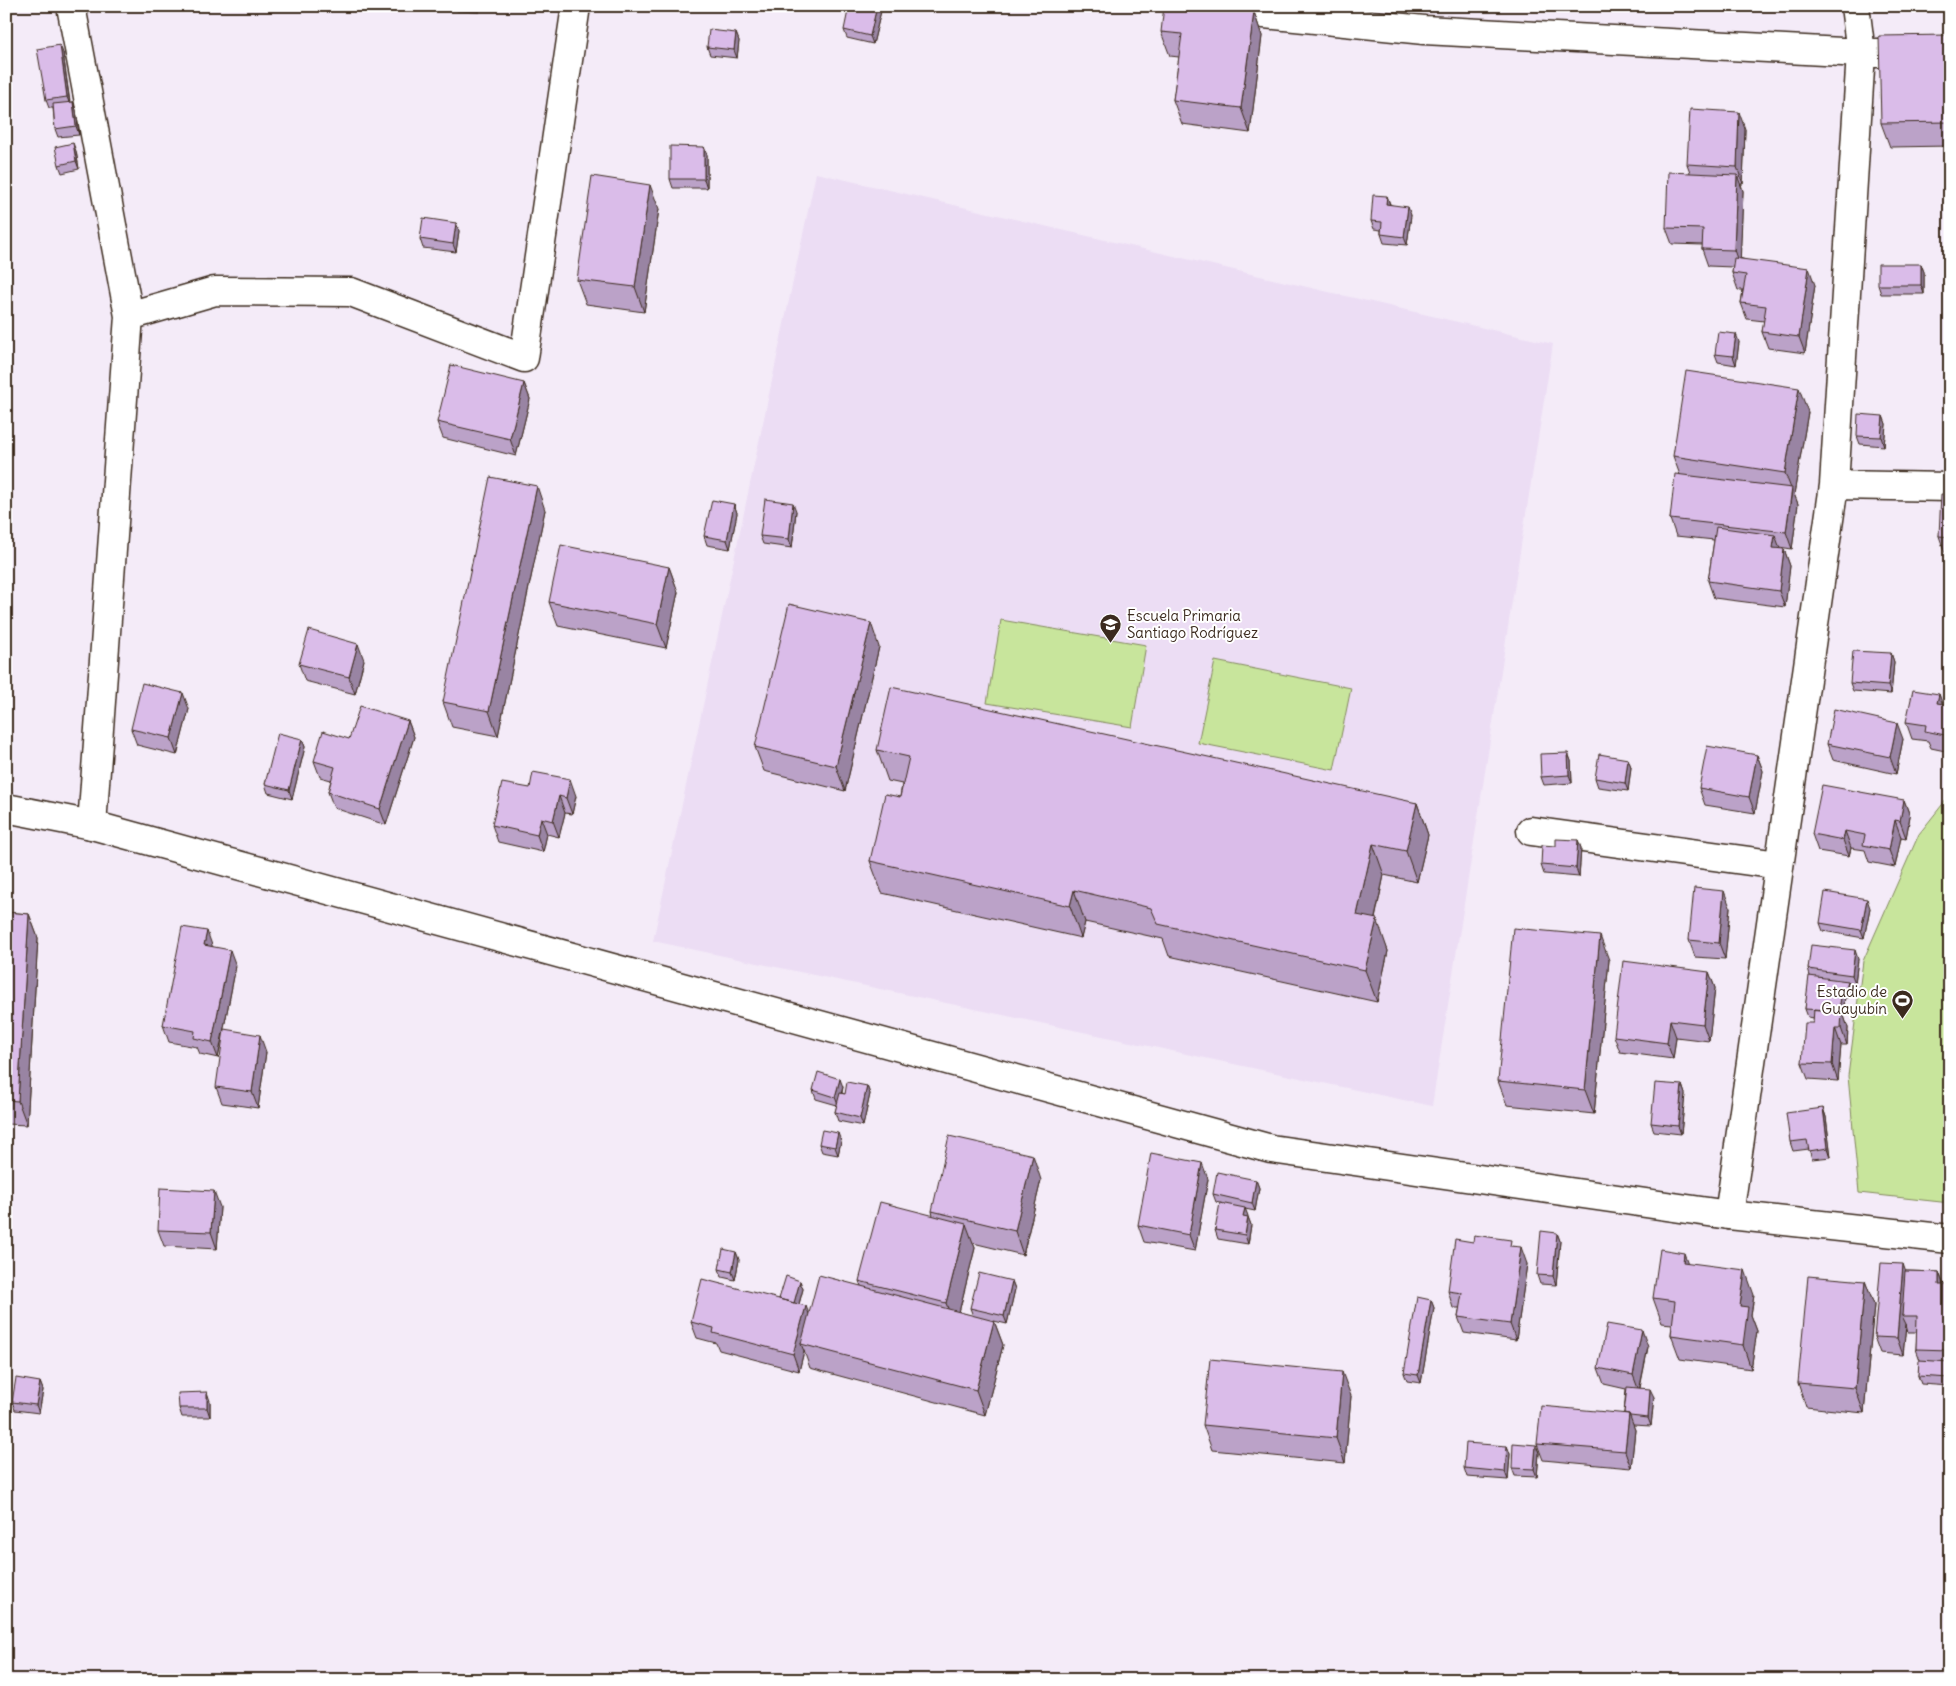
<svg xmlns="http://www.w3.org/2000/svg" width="1956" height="1686" viewBox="0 0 1956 1686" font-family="Delius,sans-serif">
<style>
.built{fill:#ecddf4}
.green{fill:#c8e59c;stroke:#82885d}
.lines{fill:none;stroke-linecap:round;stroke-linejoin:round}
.minor-casing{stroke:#3b2a1e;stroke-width:31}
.tertiary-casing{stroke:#3b2a1e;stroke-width:31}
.minor{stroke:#fff;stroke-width:28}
.tertiary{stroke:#fff;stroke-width:28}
.wall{fill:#bba2c8;stroke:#3b2a1e}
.shaded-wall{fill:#9984a3;stroke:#3b2a1e}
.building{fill:#dabce9;stroke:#3b2a1e}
.labels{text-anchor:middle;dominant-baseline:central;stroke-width:4;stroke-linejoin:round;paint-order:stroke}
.poi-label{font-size:15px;fill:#3b2a1e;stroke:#fff;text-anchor:start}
</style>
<rect width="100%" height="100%" fill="#f4ebf8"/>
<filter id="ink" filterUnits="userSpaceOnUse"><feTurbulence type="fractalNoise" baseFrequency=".02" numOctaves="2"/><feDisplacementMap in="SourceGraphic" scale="10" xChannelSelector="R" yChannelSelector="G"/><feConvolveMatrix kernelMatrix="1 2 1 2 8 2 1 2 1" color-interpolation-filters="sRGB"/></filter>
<g filter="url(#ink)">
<path class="built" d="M816,173L1553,344L1432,1106L653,941Z"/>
<path class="green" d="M1001,620L1146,645L1132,727L987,703Z
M1215,661L1351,688L1334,770L1198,743Z
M1950,795V1203L1859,1193L1848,1076L1863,961L1919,834Z"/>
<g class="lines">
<defs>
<path id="minor" d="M71,6L129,316L92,825
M1184,6L1424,30L1861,53H1950
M129,316L215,291L351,292L524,358L576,6
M1834,485L1950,487
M1531,831L1779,865
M1729,1215L1834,485L1861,53L1855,6"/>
<path id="tertiary" d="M6,808L92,825L1271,1149L1729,1215L1950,1239"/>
</defs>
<use href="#minor" class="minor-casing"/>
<use href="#tertiary" class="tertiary-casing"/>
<use href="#minor" class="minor"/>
<use href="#tertiary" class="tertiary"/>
</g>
<path class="wall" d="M455,6H479V12L457,11Z
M881,11L873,44L847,38L844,30Z
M1254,12L1262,36L1250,133L1182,124L1173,100L1179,57L1170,56L1161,32Z
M736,33L739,41L737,58L710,55L707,47Z
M1950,35V146L1890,147L1881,123Z
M63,53L70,102H73L76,110L79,135L58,137L55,129L53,108H49L46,100Z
M1745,129L1743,184H1741L1743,191L1740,258L1815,285L1805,353L1768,348L1762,332L1764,321L1747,319L1741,303L1743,290H1738L1732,273L1733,267L1708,266L1702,249L1703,245L1672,244L1666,228L1690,172L1687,164Z
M704,147L707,155V188H673L670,179Z
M76,151L79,169L62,173L59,165Z
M1387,196L1390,204L1411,215L1407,245L1384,243L1381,234V230L1374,229L1371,221Z
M659,209L644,312L586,304L577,280Z
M456,223L459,231L456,252L423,248L420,239Z
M1921,264L1924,272V294H1881L1878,285Z
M1739,342L1736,365L1718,362L1715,354Z
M524,383L530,399L516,456L443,438L437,422Z
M1808,412L1794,494L1798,504L1792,549L1779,547L1780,549H1784L1790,566L1785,607L1714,598L1708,581L1714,540L1676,536L1670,519L1680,475L1673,456Z
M1883,416L1886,424L1884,446L1860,444L1857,436Z
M1950,495V553H1945L1939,536Z
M734,504L737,513L730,549L707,545L704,536Z
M545,510L498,736L452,727L443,702Z
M796,511L792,548L763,544L760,536Z
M669,567L678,592L666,648L558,626L549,602Z
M879,647L845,791L764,771L755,747Z
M1891,653L1894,662L1891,694L1853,691L1850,683Z
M364,660L355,694L305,681L299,664Z
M1939,694L1942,704L1950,705V752L1931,748L1928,741L1912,739L1906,722Z
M189,709L177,755L137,745L131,729Z
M408,721L414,737L386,825L334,808L328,792L331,780L320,777L314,761L349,739Z
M302,739L305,747L292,799L268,793L265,784Z
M1903,739L1896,774L1833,760L1827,744Z
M877,750L1417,803L1428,835L1417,882L1384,875L1375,919L1388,951L1377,1002L1169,956L1163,939L1085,922L1081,938L882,893L870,861L900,797L902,784L888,781Z
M1568,753L1571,761L1572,783L1544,785L1541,777Z
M1757,755L1763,771L1755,813L1705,805L1699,788Z
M1628,759L1631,767L1628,791L1598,787L1595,778Z
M530,788L576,796L572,814L565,813L559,837L547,834L543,852L498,842L492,825Z
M1904,800L1910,816L1906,838L1901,837L1895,867L1869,862L1865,850L1851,848L1849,856L1818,851L1812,834Z
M1578,840L1581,848L1579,877L1544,874L1541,865L1556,846Z
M1730,907L1725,959L1695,957L1689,940Z
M1870,908L1864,938L1823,931L1820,923Z
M6,912L29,914L38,938L27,1125L6,1124Z
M212,946L236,966L218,1058L200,1054L197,1047L169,1042L163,1025Z
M1858,959L1855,983L1848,982L1851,989L1849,998L1845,997L1843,1013L1848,1028L1847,1045H1841L1838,1081L1808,1079L1802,1063L1813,1023L1814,1018L1808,1017L1805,1009L1810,976L1808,969Z
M1609,960L1594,1114L1507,1105L1498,1081Z
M1709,972L1715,988L1709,1041L1676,1037L1673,1059L1620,1052L1614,1036Z
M266,1052L258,1108L222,1103L216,1087Z
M1682,1085L1685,1094L1681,1134L1654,1131L1651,1123Z
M867,1086L870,1094L863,1126L838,1121L835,1112L837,1105L816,1099L813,1090L843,1087L842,1093L845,1094Z
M1823,1108L1826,1117L1831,1157L1812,1159L1809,1149L1793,1151L1790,1142Z
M841,1141L838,1155L822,1152L819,1144Z
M1208,1179L1195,1251L1144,1242L1138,1225Z
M1041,1180L1023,1255L973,1243L975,1248L959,1312L973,1316L970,1308L1012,1281L1015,1289L1007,1324L994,1321L1003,1345L985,1415L810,1368L804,1351L799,1371L719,1350L716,1343L697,1338L691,1322L779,1299L800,1281L803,1289L799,1304L809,1315L861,1286L859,1281L933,1216L932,1211Z
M1256,1180L1259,1188L1255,1211L1245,1209L1251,1225L1248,1244L1218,1239L1215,1230L1223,1204L1216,1202L1213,1194Z
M220,1207L217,1249L164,1246L158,1230Z
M1557,1233L1560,1241L1556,1285L1540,1284L1537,1275Z
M1513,1246L1527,1264L1516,1340L1464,1333L1458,1317L1460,1308H1453L1448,1291Z
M736,1252L739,1260L735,1280L722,1277L719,1269Z
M1688,1263L1754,1295L1751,1315L1757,1331L1751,1369L1680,1359L1671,1335L1672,1324L1662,1323L1653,1298Z
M1906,1271L1939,1272L1944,1285H1950V1386L1921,1384L1918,1376L1920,1360L1916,1349L1917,1332H1908L1906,1324L1903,1355L1880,1353L1874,1337Z
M1865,1281L1874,1305L1864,1413L1806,1407L1798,1383Z
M1431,1300L1434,1308L1421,1383L1407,1381L1404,1373Z
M1648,1347L1640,1388L1654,1397L1651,1426L1633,1425L1635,1430L1631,1468L1543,1460L1537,1444L1624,1413L1626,1389L1604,1384L1598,1368Z
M40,1382L43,1390L39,1413L15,1410L12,1402Z
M1351,1396L1345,1463L1212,1450L1203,1425Z
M210,1401V1417H182L179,1408Z
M1536,1445L1539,1453L1537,1477L1515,1476L1512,1468Z
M1507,1446L1510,1454L1508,1480L1467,1477L1464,1468Z"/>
<path class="shaded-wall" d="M476,6H479V12Z
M877,6H879L881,11L873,44L870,36Z
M1254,12L1262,36L1250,133L1241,108Z
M736,33L739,41L737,58L734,50Z
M60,45L63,53L70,105L67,97Z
M73,102L76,110L79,135L76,126Z
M1739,112L1745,129L1743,184L1737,167Z
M73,143L76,151L79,169L76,161Z
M704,147L707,155V188L704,179Z
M1737,175L1743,191L1740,267L1734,250Z
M650,185L659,209L644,312L635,287Z
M1387,196L1390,205L1386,204Z
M1408,207L1411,215L1407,245L1404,237Z
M456,223L459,231L456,252L453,244Z
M1921,264L1924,272V294L1921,285Z
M1809,268L1815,285L1805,353L1799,337Z
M1736,334L1739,342L1736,365L1733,356Z
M524,383L530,399L516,456L510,439Z
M1799,388L1808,412L1794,494L1798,504L1792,549L1786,532L1792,491L1785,473Z
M1883,416L1886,424L1884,446L1881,437Z
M537,486L545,510L498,736L489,711Z
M793,503L796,511L792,548L789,539Z
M734,504L737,513L730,549L727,540Z
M1775,535L1781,551L1773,548Z
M1784,549L1790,566L1785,607L1779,591Z
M669,567L678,592L666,648L657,624Z
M871,623L879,647L845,791L836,766Z
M358,644L364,660L355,694L349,677Z
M1891,653L1894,662L1891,694L1888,686Z
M183,693L189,709L177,755L171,738Z
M1939,694L1945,711L1937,703Z
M408,721L414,737L386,825L380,809Z
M1897,723L1903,739L1896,774L1890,757Z
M302,739L305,747L292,799L289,790Z
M1568,753L1571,761L1572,783L1569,775Z
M1757,755L1763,771L1755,813L1749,797Z
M1628,759L1631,767L1628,791L1625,783Z
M570,779L576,796L572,814L566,798Z
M559,796L565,813L559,837L553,821Z
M1904,800L1910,816L1906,838L1900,821Z
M1417,803L1428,835L1417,882L1406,851Z
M541,818L547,834L543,852L537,835Z
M1895,820L1901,837L1895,867L1889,850Z
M1845,831L1851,848L1849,856L1843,840Z
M1578,840L1581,848L1579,877L1576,868Z
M1373,844L1384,875L1369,946L1357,915Z
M1074,890L1085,922L1081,938L1070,906Z
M1724,891L1730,907L1725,959L1719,943Z
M1867,899L1870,908L1864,938L1861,930Z
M29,914L38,938L27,1125L18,1101Z
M1377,919L1388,951L1377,1002L1365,970Z
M207,931L213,948L204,945Z
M1600,936L1609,960L1594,1114L1585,1090Z
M230,950L236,966L218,1058L212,1042Z
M1855,950L1858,959L1855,983L1852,975Z
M1709,972L1715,988L1709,1041L1703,1024Z
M1848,981L1851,989L1849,998L1846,989Z
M1842,989L1845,997L1843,1013L1848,1028L1847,1045L1841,1028L1838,1013Z
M1670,1020L1676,1037L1673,1059L1667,1043Z
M1835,1028L1841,1045L1838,1081L1832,1064Z
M260,1035L266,1052L258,1108L252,1092Z
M840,1079L843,1087L838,1105L835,1097Z
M1682,1085L1685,1094L1681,1134L1678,1126Z
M867,1086L870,1094L863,1126L860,1118Z
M1823,1108L1826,1117L1831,1157L1828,1148Z
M838,1133L841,1141L838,1155L835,1147Z
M1033,1155L1041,1180L1023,1255L1015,1231Z
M1202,1163L1208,1179L1195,1251L1189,1235Z
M1256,1180L1259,1188L1255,1211L1252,1203Z
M214,1191L220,1207L217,1249L211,1232Z
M1245,1208L1248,1216L1246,1224L1243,1216Z
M1248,1217L1251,1225L1248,1244L1245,1235Z
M966,1224L975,1248L955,1328L946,1303Z
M1557,1233L1560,1241L1556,1285L1553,1276Z
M1521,1247L1527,1264L1516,1340L1510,1324Z
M736,1252L739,1260L735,1280L732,1272Z
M1684,1253L1693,1277L1683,1262Z
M1903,1264L1909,1281L1902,1316L1906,1324L1903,1355L1897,1338Z
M1745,1270L1754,1295L1751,1315L1757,1331L1751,1369L1743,1345L1740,1306Z
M1939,1272L1945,1289L1939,1285Z
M800,1281L803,1289L796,1315L793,1306Z
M1012,1281L1015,1289L1007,1324L1004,1316Z
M1865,1281L1874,1305L1864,1413L1855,1388Z
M1431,1300L1434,1308L1421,1383L1418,1375Z
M806,1306L812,1322L801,1344L804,1351L799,1371L793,1354Z
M994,1321L1003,1345L985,1415L976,1390Z
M1642,1330L1648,1347L1639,1391L1633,1375Z
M1342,1372L1351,1396L1345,1463L1336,1438Z
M40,1382L43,1390L39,1413L36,1405Z
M1650,1389L1654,1397L1651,1426L1648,1418Z
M207,1392L210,1401V1417L207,1408Z
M1629,1414L1635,1430L1631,1468L1625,1451Z
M1536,1445L1539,1453L1537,1477L1534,1469Z
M1507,1446L1510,1454L1508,1480L1505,1472Z"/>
<path class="building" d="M849,6H877L870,36L844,30Z
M1164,6H1208L1254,12L1241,108L1173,100L1182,34L1161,32Z
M709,30L736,33L734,50L707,47Z
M1950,35V122L1881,123L1879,36Z
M60,45L67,97L46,100L37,49Z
M73,102L76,126L55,129L53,104Z
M1690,109L1739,112L1737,167L1687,164Z
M73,143L76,161L59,165L55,147Z
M670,146L704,147V179H670Z
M1668,172L1737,175L1734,250L1702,249L1703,229L1666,228Z
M592,176L650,185L635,287L577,280Z
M1373,195L1387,196L1386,204L1408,207L1404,237L1381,234L1382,222L1371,221Z
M423,218L456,223L453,244L420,239Z
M1734,258L1809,268L1799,337L1762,332L1766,306L1741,303L1746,275L1732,273Z
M1878,264H1921V285H1878Z
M1718,332L1736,334L1733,356L1715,354Z
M451,365L524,383L510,439L437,422Z
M1686,371L1799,388L1785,473L1673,456Z
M1858,414L1883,416L1881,437L1857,436Z
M1675,474L1792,488L1786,532L1670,519Z
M490,477L537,486L489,711L443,702Z
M1941,494L1950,495V537L1939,536Z
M765,499L793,503L789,539L760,536Z
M712,500L734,504L727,540L704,536Z
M1716,527L1775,535L1773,548L1784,549L1779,591L1708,581Z
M561,545L669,567L657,624L549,602Z
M789,604L871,623L836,766L755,747Z
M309,630L358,644L349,677L299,664Z
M1853,651L1891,653L1888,686L1850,683Z
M142,683L183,693L171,738L131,729Z
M891,687L1417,803L1406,851L1373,844L1357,915L1377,919L1365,970L1158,924L1151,908L1074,890L1070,906L870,861L885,794L900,797L909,757L877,750Z
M1913,690L1939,694L1937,703L1950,705V736L1925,731L1926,725L1906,722Z
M360,706L408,721L380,809L328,792L335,767L314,761L323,731L349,739Z
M1834,709L1897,723L1890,757L1827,744Z
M278,733L302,739L289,790L265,784Z
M1707,746L1757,755L1749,797L1699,788Z
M1568,753L1569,775L1541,777L1540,754Z
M1599,754L1628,759L1625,783L1595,778Z
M533,772L570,779L566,798L559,796L553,821L541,818L537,835L492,825L502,783L530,788Z
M1822,785L1904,800L1900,821L1895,820L1889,850L1863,845L1865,835L1845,831L1843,840L1812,834Z
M1556,839L1578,840L1576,868L1541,865L1542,845L1556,846Z
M1694,888L1724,891L1719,943L1689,940Z
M1825,892L1867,899L1861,930L1820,923Z
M6,912L29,914L18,1101L6,1100Z
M182,927L207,931L204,945L230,950L212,1042L194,1038L195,1031L163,1025Z
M1513,928L1600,936L1585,1090L1498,1081Z
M1811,945L1855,950L1852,975L1808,969Z
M1623,961L1709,972L1703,1024L1670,1020L1667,1043L1614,1036Z
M1809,976L1848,981L1846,989H1842L1839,1011L1805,1009Z
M1814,1009L1842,1011L1841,1028H1835L1832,1064L1802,1063L1805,1023H1813Z
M224,1029L260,1035L252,1092L216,1087Z
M818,1072L840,1079L835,1097L813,1090Z
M847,1082L867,1086L860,1118L835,1112L840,1093L845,1094Z
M1655,1083L1682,1085L1678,1126L1651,1123Z
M1823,1108L1828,1148L1809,1151L1807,1140L1790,1142L1786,1113Z
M822,1130L838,1133L835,1147L819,1144Z
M949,1136L1033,1155L1015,1231L932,1211Z
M1151,1153L1202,1163L1189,1235L1138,1225Z
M1217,1172L1256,1180L1252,1203L1213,1194Z
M160,1188L214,1191L211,1232L158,1230Z
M880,1202L966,1224L946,1303L859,1281Z
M1220,1203L1245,1208L1243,1216L1248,1217L1245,1235L1215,1230Z
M1541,1231L1557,1233L1553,1276L1537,1275Z
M1474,1235L1511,1240L1510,1246L1521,1247L1510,1324L1458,1317L1462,1293L1448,1291L1455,1239L1473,1242Z
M723,1249L736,1252L732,1272L719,1269Z
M1660,1249L1684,1253L1683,1262L1745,1270L1740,1306L1748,1307L1743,1345L1671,1335L1675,1301L1653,1298Z
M1881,1263L1903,1264L1897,1338L1874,1337Z
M1905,1271L1939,1272V1285H1950V1350L1916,1349L1917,1316H1902Z
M979,1273L1012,1281L1004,1316L970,1308Z
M819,1275L994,1321L976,1390L801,1344Z
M786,1276L800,1281L794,1303L779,1299Z
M1808,1276L1865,1281L1855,1388L1798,1383Z
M702,1279L806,1306L793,1354L713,1333L714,1328L691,1322Z
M1417,1297L1431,1300L1418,1375L1404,1373Z
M1607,1324L1642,1330L1633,1375L1598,1368Z
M1210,1359L1342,1372L1336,1438L1203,1425Z
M1919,1360L1950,1362V1378L1918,1376Z
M16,1378L40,1382L36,1405L12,1402Z
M1627,1387L1650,1389L1648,1418L1630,1416L1629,1414L1624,1413Z
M207,1392V1408H179L178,1393Z
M1541,1406L1629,1414L1625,1451L1537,1444Z
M1466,1443L1507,1446L1505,1472L1464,1468Z
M1513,1443L1536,1445L1534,1469L1512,1468Z"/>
</g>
<defs>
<symbol id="school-pin" viewBox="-11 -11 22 30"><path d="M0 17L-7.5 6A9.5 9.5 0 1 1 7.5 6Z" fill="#3b2a1e" stroke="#fff"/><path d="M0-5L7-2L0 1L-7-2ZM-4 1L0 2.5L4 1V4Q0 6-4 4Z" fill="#fff"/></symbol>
<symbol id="stadium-pin" viewBox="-11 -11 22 30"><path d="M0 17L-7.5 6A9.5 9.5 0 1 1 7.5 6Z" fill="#3b2a1e" stroke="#fff"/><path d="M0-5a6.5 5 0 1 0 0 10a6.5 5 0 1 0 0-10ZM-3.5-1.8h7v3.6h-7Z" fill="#fff"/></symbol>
</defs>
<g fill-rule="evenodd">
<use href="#school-pin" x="1098" y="612" width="25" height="34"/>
<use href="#stadium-pin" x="1890" y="988" width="25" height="34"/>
</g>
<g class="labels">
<g class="poi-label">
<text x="1127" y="615">Escuela Primaria<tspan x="1127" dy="17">Santiago Rodríguez</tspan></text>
<text x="1887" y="991" text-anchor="end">Estadio de<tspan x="1887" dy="17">Guayubín</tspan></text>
</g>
</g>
<rect width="1956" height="1686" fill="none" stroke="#fff" stroke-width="25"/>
<rect x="12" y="12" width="1931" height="1661" fill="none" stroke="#3b2a1e" stroke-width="2" filter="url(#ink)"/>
</svg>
